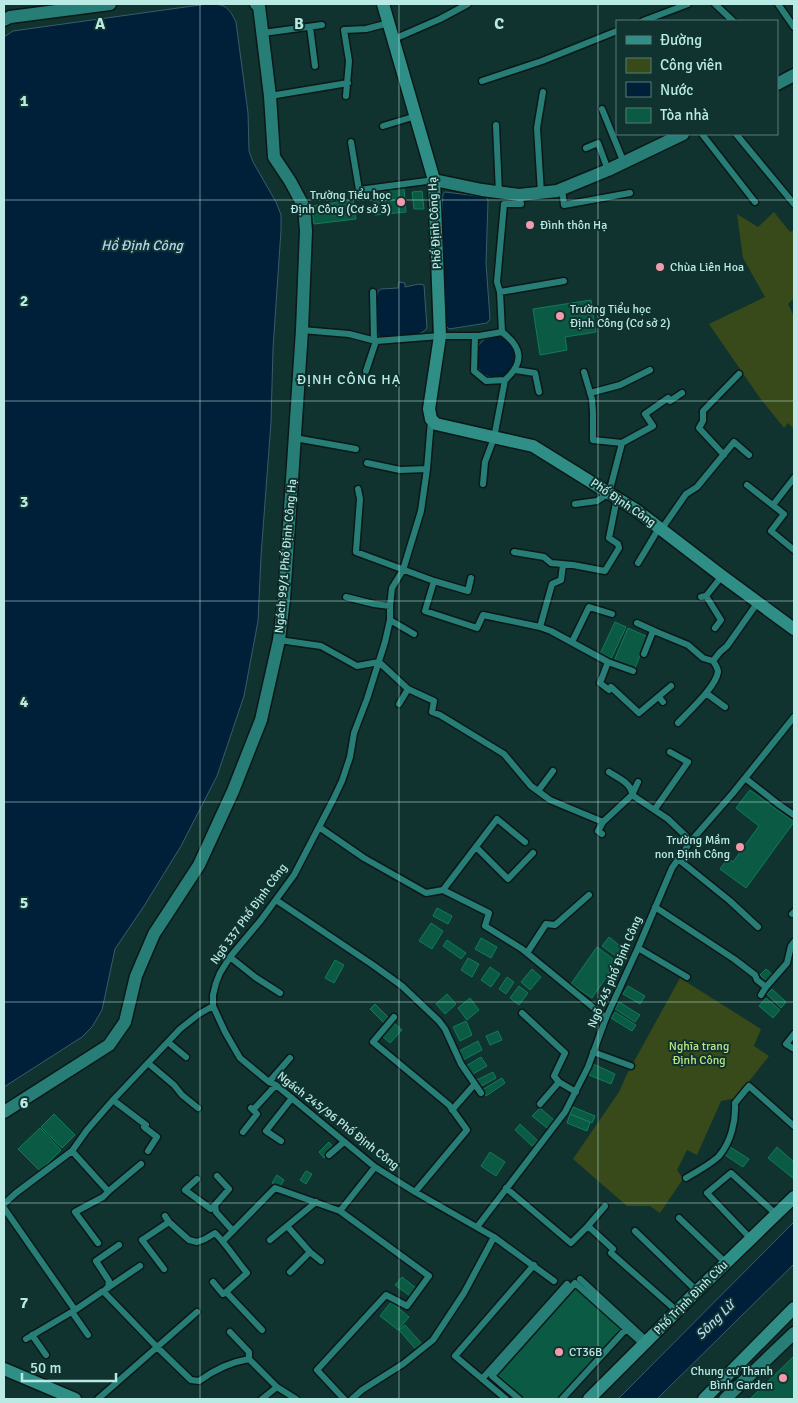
<svg xmlns="http://www.w3.org/2000/svg" width="798" height="1403" viewBox="0 0 798 1403" font-family="Signika,sans-serif">
<style>
.green{fill:#384a19}
.water{fill:#001f39;stroke:#385c6c}
.building{fill:#0b5a43;stroke:#117b5c}
.lines{fill:none;stroke-linecap:round;stroke-linejoin:round}
.lane-casing{stroke:#0a1817;stroke-width:9}
.street-casing{stroke:#0a1817;stroke-width:15}
.secondary-casing{stroke:#0a1817;stroke-width:15}
.lane{stroke:#277e76;stroke-width:6}
.street{stroke:#277e76;stroke-width:12}
.secondary{stroke:#2f8f86;stroke-width:12}
.grid{fill:none;stroke:#b9eae4;stroke-width:1;stroke-opacity:0.55}
.poi-dot{fill:#f39aac;stroke:#103330;stroke-width:2}
.labels{text-anchor:middle;dominant-baseline:central;stroke-width:4;stroke-linejoin:round;paint-order:stroke}
.poi-label{font-size:12px;fill:#b9eae4;stroke:#103330;text-anchor:start}
.street-label{font-size:12px;fill:#b9eae4;stroke:#103330}
.park-label{font-size:12px;fill:#bce380;stroke:#103330}
.water-label{font-size:14px;font-style:italic;fill:#b5d4f2;stroke:#103330}
.neighbourhood-label{font-size:14px;letter-spacing:1px;fill:#b9eae4;stroke:#103330}
.grid-label{font-size:16px;text-anchor:middle;font-weight:bold;fill:#b9eae4;stroke:#103330;stroke-width:4;stroke-linejoin:round;paint-order:stroke}
</style>
<rect width="100%" height="100%" fill="#103330"/>
<path class="green" d="M774,212L790,232L794,230V298L788,304L794,316V429L788,423L784,428L760,398L709,324L765,297L743,258L737,214L758,227Z
M680,978L761,1029L754,1046L769,1056L736,1098L721,1101L697,1155L687,1150L677,1170L683,1179L660,1213L650,1206H627L573,1159L619,1092L626,1076Z"/>
<path class="water" d="M207,4C225,4 228,6 236,22L248,113L249,151L253,162L276,202L281,215V230L273,349L271,422L261,556L258,621L244,696L217,776L181,846L144,906L115,949L102,1010L92,1027L82,1037L4,1087V37L13,31Z
M445,192L486,197L488,200L486,263L490,319L487,323L449,329L446,326L440,241L443,194Z
M399,282L405,283V287L419,284L424,285L427,328C417,340 392,340 378,336L375,304L378,291L381,289L398,288Z
M475 357a21 21 0 1 1 42 0a21 21 0 1 1-42 0Z
M794,1222V1264L657,1399H618Z"/>
<path class="building" d="M404,188L406,212L375,215L373,191Z
M422,191L424,209H414L412,192Z
M353,200L356,219L314,224L311,206Z
M591,300L596,332L565,337L567,350L540,355L533,309Z
M615,622L626,627L610,661L599,656Z
M628,628L648,637L634,670L614,661Z
M750,790L794,822L746,888L720,869L728,858L733,862L759,826L736,808Z
M437,908L452,916L448,924L433,916Z
M431,923L443,931L432,949L419,941Z
M609,937L626,951L620,959L602,946Z
M481,938L497,947L491,958L475,949Z
M447,940L466,953L461,959L443,946Z
M597,947L617,962L592,998L571,984Z
M468,958L479,964L472,977L461,970Z
M335,960L344,965L334,983L325,978Z
M490,967L500,974L491,987L481,980Z
M532,969L541,977L530,990L521,982Z
M766,969L774,976L769,983L760,975Z
M507,977L514,982L506,994L499,989Z
M519,986L528,993L519,1005L510,998Z
M628,986L645,996L640,1004L623,994Z
M772,989L786,1002L781,1008L767,994Z
M447,994L456,1004L445,1014L436,1004Z
M470,998L479,1010L467,1020L458,1008Z
M766,998L780,1010L773,1018L759,1006Z
M619,1002L640,1015L635,1022L615,1009Z
M375,1004L389,1018L384,1023L370,1009Z
M615,1012L636,1025L632,1031L611,1018Z
M466,1021L472,1035L460,1041L453,1027Z
M393,1022L402,1030L390,1043L381,1035Z
M498,1031L502,1040L490,1045L486,1036Z
M478,1041L482,1050L463,1060L459,1051Z
M481,1057L487,1066L471,1075L466,1066Z
M593,1064L615,1074L611,1084L589,1075Z
M493,1072L496,1078L478,1088L475,1081Z
M502,1078L505,1083L486,1096L482,1090Z
M573,1107L595,1116L592,1123L570,1114Z
M540,1108L554,1120L547,1128L532,1116Z
M54,1114L75,1135L62,1148L41,1127Z
M570,1114L590,1122L587,1131L567,1123Z
M520,1124L538,1141L532,1146L515,1130Z
M40,1128L61,1150L40,1171L18,1149Z
M329,1142L334,1148L324,1158L319,1152Z
M730,1147L749,1159L743,1167L725,1155Z
M777,1147L794,1162V1179L768,1158Z
M490,1152L505,1162L496,1176L481,1166Z
M306,1171L312,1174L306,1184L300,1180Z
M277,1175L284,1180L279,1188L272,1183Z
M402,1277L416,1288L410,1296L395,1285Z
M575,1288L620,1329L557,1399H525L497,1374Z
M391,1302L409,1317L398,1330L380,1316Z
M405,1325L424,1346L418,1352L399,1330Z
M794,1356V1399H750Z"/>
<g class="lines">
<defs>
<path id="lane" d="M715,4L733,21
M778,4L794,27
M643,21L688,4
M310,27L315,66
M263,33L322,25
M394,39L440,19L468,4
M482,81L542,61L617,31
M270,96L348,83
M346,96L349,61L344,30L366,29L389,23
M602,109L624,163
M496,125L499,193
M383,126L416,116
M702,134L755,202
M736,134L794,204
M351,142L359,190L434,180
M586,148L598,143L608,170
M562,189L564,205L630,193
M541,193L537,128L543,92
M373,292L374,340
M500,292L564,281
M302,330L349,334L376,341L440,336H479L502,332L500,292L497,282L504,204H521L519,195
M475,336L474,371L486,381L505,380C524,363 523,348 502,332
M515,370L535,373L539,392
M366,371L376,341
M584,372L592,399L593,412V440L622,443
M590,393L620,385L650,370
M295,438L356,449
M724,455L699,428L703,421V411L739,374
M367,463L400,470L427,469
M483,484L485,462L494,438L505,380
M747,485L784,514L771,531L794,550
M358,489L360,499L356,552L434,581L468,591L471,578
M575,504L597,501L609,493L622,443L653,426L645,414L668,398L670,401L682,393
M773,505L794,478
M661,530L686,494L697,487L734,442L749,455
M514,552L544,557L551,563L573,565L605,571L619,548L618,544L609,538L617,498
M638,563L659,528
M434,581L425,611L477,628L483,615L540,627L551,631L608,662L633,671
M706,596L721,620L715,628
M346,597L374,604L390,606
M701,597L706,596L722,576
M390,620L414,634
M637,623L659,633L688,645L703,658L713,661
M540,627L552,584L561,580L563,565
M279,640L321,646L357,666L379,662L408,689L434,701L432,712L440,715L504,754L531,786L550,800L603,822
M572,642L589,607L612,614
M644,654L653,631
M608,662L600,683L609,690L611,687L639,713L671,686
M706,693L725,707
M659,697L663,702
M399,704L408,689
M678,723C688,712 716,687 718,672C718,668 715,664 713,661L720,652L727,646L758,602
M609,772C618,778 631,783 632,794
M745,778L778,804L794,815
M538,791L553,771
M632,795L668,819L691,841
M655,809L688,762L670,752
M319,827L364,858L426,893L443,890L489,913L485,926L522,949L606,1018
M602,834L598,831L603,822L632,795L638,782
M476,847L508,879L533,853
M678,859L730,901L758,927
M443,890L497,819L525,842
M276,900L373,965L402,986L439,1021L445,1029L461,1064L481,1093
M655,907L734,959L755,975L757,980L766,987L787,963L791,946L794,942
M792,914L794,912
M638,948L687,977
M527,953L546,924L555,925L589,895
M230,957L255,977L280,993
M761,995L766,987
M213,1006L225,1032L240,1058L269,1082L276,1085L375,1167L415,1192L494,1237L554,1281
M522,1013L565,1053L554,1076L559,1082L576,1092
M394,1017L373,1042L449,1105L467,1130L415,1192
M794,1034L786,1044L794,1049
M168,1042L186,1057
M593,1052L631,1066
M148,1063L174,1085L182,1095L198,1108
M269,1082L290,1058
M113,1100L146,1125L144,1127L157,1137L148,1151
M540,1104L559,1082
M253,1110L276,1085
M452,1110L474,1085
M243,1132L257,1114L251,1108
M281,1141L266,1131L292,1098
M72,1151L108,1191
M329,1155L344,1142
M217,1176L229,1189L215,1205L216,1212L233,1231
M686,1178C696,1172 711,1164 719,1156C731,1142 736,1121 735,1103L749,1086L794,1126
M197,1179L185,1190L211,1209L215,1205
M506,1188L571,1243L588,1226L605,1206
M4,1204L16,1193L72,1151L87,1130L113,1100L180,1029L199,1014L213,1006V995L216,983L220,973L230,957L261,920L294,875L333,800L342,781L350,757L354,733L367,699L385,642L390,620V606L392,588L403,570L421,511L427,469L431,420
M4,1208L75,1310L103,1291L157,1347L191,1380L199,1381C214,1370 231,1362 249,1359L277,1387L296,1399
M340,1211L375,1167
M165,1216L169,1222L189,1240L197,1242L205,1239L215,1233C227,1245 236,1260 247,1273L226,1292L262,1330
M679,1218L726,1263
M287,1226L310,1252L321,1261
M588,1226L613,1249
M477,1227L565,1112L588,1067L606,1018L638,948L672,868L691,841L733,793L794,717
M635,1231L697,1291
M751,1239L707,1193L731,1173L777,1215
M270,1240L316,1202
M223,1241L275,1188L340,1211L429,1276L407,1306L386,1295L317,1370L344,1399
M98,1243L75,1212L103,1197L110,1190L141,1164
M611,1253L677,1311
M164,1269L142,1240L169,1222
M290,1272L310,1252
M580,1279L647,1341
M213,1282L223,1294L226,1292
M108,1288L109,1281L96,1261L119,1245
M106,1289L140,1266
M72,1312L88,1335
M230,1332L249,1352V1359
M32,1335L46,1355
M26,1339L75,1310
M482,1379L567,1284
M98,1399L197,1312
M262,1399L277,1387
M352,1399L362,1390L403,1364L433,1340L464,1293L494,1237
M506,1399L455,1356L534,1265
M519,1399L492,1376L575,1283L643,1344
M562,1399L626,1329"/>
<path id="street" d="M4,20L10,17L110,4
M777,84L794,75
M434,180L482,190L519,195L557,191L608,170L683,134
M4,1112L109,1045L125,1022L136,976L154,934L199,865L233,791L261,720L279,640L284,599L302,330L306,231L304,207L290,181L274,157L270,96L259,6L256,4
M725,1399L794,1333"/>
<path id="secondary" d="M383,4L434,180L440,336L429,409L431,419L436,424L533,446L636,510L722,576L794,629
M4,1369L75,1399
M589,1399L697,1291L794,1197
M704,1399L794,1308"/>
</defs>
<use href="#lane" class="lane-casing"/>
<use href="#street" class="street-casing"/>
<use href="#secondary" class="secondary-casing"/>
<use href="#lane" class="lane"/>
<use href="#street" class="street"/>
<use href="#secondary" class="secondary"/>
</g>
<path class="grid" d="M200,4V1399M399,4V1399M598,4V1399M4,200H794M4,401H794M4,601H794M4,802H794M4,1002H794M4,1203H794"/>
<g class="poi-dot">
<circle cx="401" cy="202" r="5"/>
<circle cx="530" cy="225" r="5"/>
<circle cx="660" cy="267" r="5"/>
<circle cx="560" cy="316" r="5"/>
<circle cx="740" cy="847" r="5"/>
<circle cx="559" cy="1352" r="5"/>
<circle cx="783" cy="1378" r="5"/>
</g>
<g class="labels">
<g class="poi-label">
<text x="391" y="195" text-anchor="end">Trường Tiểu học<tspan x="391" dy="14">Định Công (Cơ sở 3)</tspan></text>
<text x="540" y="225">Đình thôn Hạ</text>
<text x="670" y="267">Chùa Liên Hoa</text>
<text x="570" y="309">Trường Tiểu học<tspan x="570" dy="14">Định Công (Cơ sở 2)</tspan></text>
<text x="730" y="840" text-anchor="end">Trường Mầm<tspan x="730" dy="14">non Định Công</tspan></text>
<text x="569" y="1352">CT36B</text>
<text x="773" y="1371" text-anchor="end">Chung cư Thanh<tspan x="773" dy="14">Bình Garden</tspan></text>
</g>
<g class="street-label">
<text transform="translate(435 223) rotate(-93)">Phố Định Công Hạ</text>
<text transform="translate(623 503) rotate(34)">Phố Định Công</text>
<text transform="translate(286 556) rotate(-85)">Ngách 99/1 Phố Định Công Hạ</text>
<text transform="translate(249 914) rotate(-54)">Ngõ 337 Phố Định Công</text>
<text transform="translate(615 972) rotate(-67)">Ngõ 245 phố Định Công</text>
<text transform="translate(338 1121) rotate(38)">Ngách 245/96 Phố Định Công</text>
<text transform="translate(691 1298) rotate(-45)">Phố Trịnh Đình Cửu</text>
</g>
<g class="park-label">
<text x="699" y="1046">Nghĩa trang<tspan x="699" dy="14">Định Công</tspan></text>
</g>
<g class="water-label">
<text x="142" y="245">Hồ Định Công</text>
<text transform="translate(715 1320) rotate(-45)">Sông Lừ</text>
</g>
<g class="neighbourhood-label">
<text x="349" y="379">ĐỊNH CÔNG HẠ</text>
</g>
</g>
<g class="grid-label">
<text x="100" y="29">A</text>
<text x="299" y="29">B</text>
<text x="499" y="29">C</text>
<text x="24" y="106">1</text>
<text x="24" y="306">2</text>
<text x="24" y="507">3</text>
<text x="24" y="707">4</text>
<text x="24" y="908">5</text>
<text x="24" y="1108">6</text>
<text x="24" y="1308">7</text>
</g>
<rect width="798" height="1403" fill="none" stroke="#b9eae4" stroke-width="10"/>
<rect x="616" y="20" width="162" height="115" fill="#103330" stroke="#547c78"/>
<rect x="626" y="36" width="25" height="8" fill="#2f8f86" stroke="#547c78"/>
<text x="660" y="45" font-size="15" fill="#b9eae4">Đường</text>
<rect x="626" y="58" width="25" height="15" fill="#384a19" stroke="#547c78"/>
<text x="660" y="70" font-size="15" fill="#b9eae4">Công viên</text>
<rect x="626" y="82" width="25" height="15" fill="#001f39" stroke="#547c78"/>
<text x="660" y="95" font-size="15" fill="#b9eae4">Nước</text>
<rect x="626" y="108" width="25" height="15" fill="#0b5a43" stroke="#547c78"/>
<text x="660" y="120" font-size="15" fill="#b9eae4">Tòa nhà</text>
<path d="M22 1373v8h94v-8" fill="none" stroke="#b9eae4" stroke-width="2.5"/>
<text x="30" y="1373" font-size="15" fill="#b9eae4" stroke="#103330" stroke-width="4" paint-order="stroke">50 m</text>
</svg>
